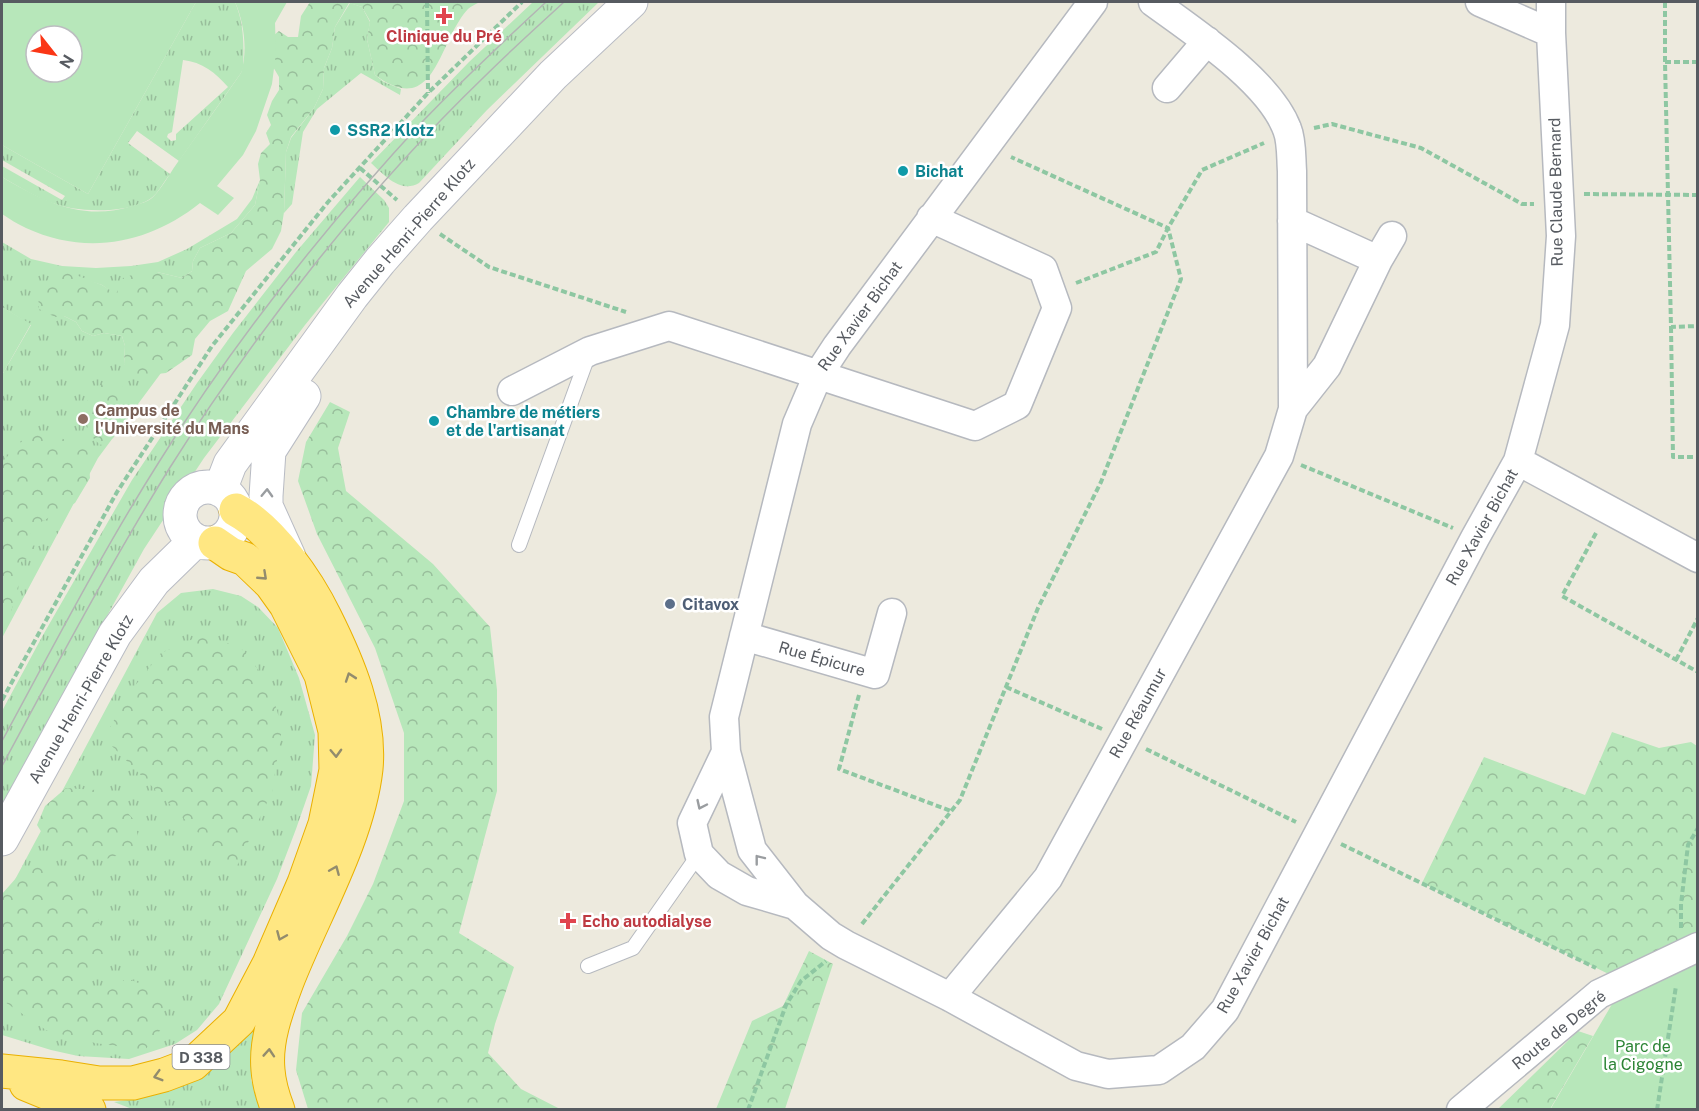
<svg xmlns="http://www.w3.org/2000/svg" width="1699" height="1111" viewBox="0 0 1699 1111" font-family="'Public Sans',sans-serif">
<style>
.grass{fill:url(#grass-tufts);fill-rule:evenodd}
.forest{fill:url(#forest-crowns)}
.park{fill:#b7e7ba;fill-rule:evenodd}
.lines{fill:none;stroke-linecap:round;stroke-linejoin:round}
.lane-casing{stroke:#b6b9bf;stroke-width:16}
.street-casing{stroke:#b6b9bf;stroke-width:31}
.secondary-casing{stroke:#b9bcc4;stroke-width:35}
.highway-casing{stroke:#eab000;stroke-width:35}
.path{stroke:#8ec7a2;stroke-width:4;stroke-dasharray:6 3;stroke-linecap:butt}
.lane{stroke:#fff;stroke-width:14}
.street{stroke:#fff;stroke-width:28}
.secondary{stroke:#fff;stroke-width:33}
.highway{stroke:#ffe782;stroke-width:33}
.tram{stroke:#b3b4b4;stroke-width:1.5}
.oneway{stroke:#9a9da0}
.oneway2{stroke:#928c6d}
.health-dot{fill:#e0444e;stroke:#fff;stroke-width:2}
.culture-dot{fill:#0f9aa8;stroke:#fff;stroke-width:2}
.education-dot{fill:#8d6e63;stroke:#fff;stroke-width:2}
.service-dot{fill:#5c6f8a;stroke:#fff;stroke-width:2}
.labels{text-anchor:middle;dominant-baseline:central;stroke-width:5;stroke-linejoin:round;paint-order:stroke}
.shield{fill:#fff;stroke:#898c90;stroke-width:1.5}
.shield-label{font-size:15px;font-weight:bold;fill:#575b61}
.health-label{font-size:16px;font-weight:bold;fill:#be3a42;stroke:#fff}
.culture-label{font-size:16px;font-weight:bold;fill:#0d838f;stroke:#fff;text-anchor:start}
.street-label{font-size:16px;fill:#575b61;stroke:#fff}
.education-label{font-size:16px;font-weight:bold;fill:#785e54;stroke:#fff;text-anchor:start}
.service-label{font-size:16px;font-weight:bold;fill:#4e5e75;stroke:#fff;text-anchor:start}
.park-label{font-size:16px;fill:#2c8435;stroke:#fff}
</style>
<defs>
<pattern id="grass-tufts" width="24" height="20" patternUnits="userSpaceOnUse" patternTransform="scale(1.5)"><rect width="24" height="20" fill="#b7e7ba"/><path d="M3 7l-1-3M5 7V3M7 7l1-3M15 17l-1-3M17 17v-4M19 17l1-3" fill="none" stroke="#98be9b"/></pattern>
<pattern id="forest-crowns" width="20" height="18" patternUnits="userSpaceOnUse" patternTransform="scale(1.5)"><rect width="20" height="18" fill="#b7e7ba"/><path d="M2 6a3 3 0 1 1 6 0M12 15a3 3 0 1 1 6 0" fill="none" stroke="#98be9b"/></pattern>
</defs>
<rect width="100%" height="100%" fill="#edeade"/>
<path class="grass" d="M196,2H235C244,23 244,45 243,68L241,73L179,161L137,131L128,143L170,174C164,181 158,194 150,199C139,206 123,209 110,210C61,212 43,201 2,177V166L62,200L65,196L2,160V145L88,194ZM183,60C202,62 216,73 228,87L176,134V140L171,141L167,137L168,134L172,132Z
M533,2H599L487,110L419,183C401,194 384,175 371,163L469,62Z
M350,3L362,7L370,22L367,39L375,75L384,82L401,89L400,95L361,73L317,109L303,132L292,204L284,213L286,152L291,138L314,108L323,89L324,68L332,48L335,27Z
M360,177L384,200L389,208V222L305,325L204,458L144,549L2,806V711L43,635L132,480L197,383L233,333L296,252Z
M260,180L255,205L231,233L200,248L193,261L192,271L182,278L157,272L116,295L102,285L86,280L64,316L76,322L82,331L93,336L104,333L122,336L125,346L124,364L161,373L98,458L2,638V375L31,325L2,307V242L31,259L62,266L96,268L131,266L158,262L187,249L237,219L252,199Z
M213,589L241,596L258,607L278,628L299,678L315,735L311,786L296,829L277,879L219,1004L197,1030L175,1044L129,1059L78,1056L51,1050L2,1035V904L157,613L181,593Z
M278,971L257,1027L251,1080L263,1109H132L114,1102L135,1099L199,1076Z"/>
<path class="forest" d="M310,2H480C476,4 471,6 468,9C438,41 436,120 375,75L367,39L370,21L362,7L349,3L335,27L332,48L324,68L323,89L314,108L291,137L286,152L284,212L281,231L272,249L246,271L228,311L210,321L195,339L192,355L166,373L139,376L124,364L125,346L122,336L104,333L93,336L82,331L76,322L64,316L55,317L39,309L38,293L54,272H68L102,285L116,294L123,278L141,272H157L182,278L192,271L193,261L200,248L231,233L255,205L260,180L258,164L261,153L270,144L266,133L271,125L267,115L272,101L279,90V77L269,60L268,40L279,31L288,37H298L301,16Z
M104,381C124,381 128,393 135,409L113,438L101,445C86,434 85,424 83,406Z
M330,402L350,412L338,448L346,491L433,564L490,627L497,690V791L459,933L514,967L495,1024L488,1053L521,1089L560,1109H308L296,1070L302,1013L347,936L373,884L404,801V733L375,648L317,534L298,481L306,442Z
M30,433L52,434L88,450L90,478L75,503L41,522L30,534L37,553L21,562L18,591L8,620L2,619V462Z
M202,635L240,647L269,683L282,728L272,792L235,870L104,738L130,692L161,653Z
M1612,732L1659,748L1691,742L1697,746V947L1625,982L1422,883L1484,757L1585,795Z
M66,788L96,790L118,802L135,821L138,837L132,851L106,859L77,860L52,849L37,825L45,806Z
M38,866L55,868L74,887L98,919L112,956L93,975L90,986L101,996L127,978L154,990L164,1000L162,1028L145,1050L95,1043L46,1030L2,1000V894L17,877Z
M809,951L833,964L785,1109H716L752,1021L783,1006Z
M1578,1031L1593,1036L1550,1109L1497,1110Z"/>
<path class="park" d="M2,2H196L88,194L2,145ZM36,36H72V72H36Z
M235,2H287L275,23L276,53L272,84L256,131L243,155L217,186L234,198L218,215L200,203C149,244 86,256 26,228C17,224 10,219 2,214V177C43,201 83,222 132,206C139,204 148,202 153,197C163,187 171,171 180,159C200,131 221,102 241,73C248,51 244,22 235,2Z
M2,307L31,324L2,375Z
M1697,947V1109L1550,1110L1625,982Z"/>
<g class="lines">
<defs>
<path id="lane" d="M519,545L589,353
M588,966L633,948L699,854"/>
<path id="street" d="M1093,2L837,346L818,375L797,424L724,717L726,752L752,850L795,905L831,936L846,945L950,997L1076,1066L1108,1074L1159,1070L1193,1047L1225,1010L1475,538L1518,461
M1480,2L1551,33
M1551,2V33L1561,236L1555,325L1518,461L1698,558
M1167,88L1207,41
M1292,221L1378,260
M512,391L590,351L669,326L975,426L1017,405L1057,308L1043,269L931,218
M1293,409L1327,366L1378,260L1392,236
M744,636L875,674L892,613
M726,752L692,823L699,854L719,875L747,891L795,905
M950,997L1048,878L1279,456L1293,409L1292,171C1291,158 1292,141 1287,129C1269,81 1194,32 1153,2
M1461,1110L1599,994L1698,947"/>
<path id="secondary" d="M180 515a28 28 0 1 1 56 0a28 28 0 1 1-56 0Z
M220,490L230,464L352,296L380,261L418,218L553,75L631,2
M289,557L266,506V496L269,451L304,396
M2,839L115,634L154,581L195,541"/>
<path id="highway" d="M236,510C272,529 308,582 325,617C348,663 371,717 366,769C358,840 313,915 287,982C277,1009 265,1040 268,1070C269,1084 273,1097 278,1110
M2,1071L61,1077L99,1083H133L164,1075L193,1064L239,1021L269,964L304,883L325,824L336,770L335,731L321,675L286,605L271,584L245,559L231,554L215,543
M26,1084L89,1110"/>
</defs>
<use href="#lane" class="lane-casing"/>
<use href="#street" class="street-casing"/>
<use href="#secondary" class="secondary-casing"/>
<use href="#highway" class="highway-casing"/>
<path class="path" d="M427,2L428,93
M1665,2V62
M1698,62H1665L1671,327L1698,326
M1314,128L1332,124L1421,148L1522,204H1534
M360,168L397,200
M1584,194L1698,195
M440,234L489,267L626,312
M1076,283L1156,252L1168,228L1202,170L1264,143
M1671,327L1673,457H1698
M1301,465L1453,528
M1596,533L1562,596L1698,672
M1676,660L1698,618
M1006,687L1102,729
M859,695L839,769L951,811
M2,700L117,492L212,346L328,202L428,93L522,2
M1146,749L1296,822
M1341,844L1596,968
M862,924L960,800L1038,608L1101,482L1181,279L1168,228L1011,157
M1681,928V904L1688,845L1698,828
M748,1110L786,1005L801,981L826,961
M1657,1110L1676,986"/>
<use href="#lane" class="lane"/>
<use href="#street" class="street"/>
<use href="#secondary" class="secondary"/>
<use href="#highway" class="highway"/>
<path class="tram" d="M2,741C53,647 102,552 159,462C235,340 325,227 423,121C462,80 504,41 546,2
M2,766C56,666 109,566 169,469C256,331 366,191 484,77C510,51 537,27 564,2"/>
</g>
<defs><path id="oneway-chevron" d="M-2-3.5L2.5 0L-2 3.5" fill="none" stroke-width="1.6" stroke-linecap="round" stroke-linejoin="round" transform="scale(1.5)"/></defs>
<g class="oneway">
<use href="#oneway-chevron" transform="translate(267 493) rotate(-88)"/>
<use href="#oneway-chevron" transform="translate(701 805) rotate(115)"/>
<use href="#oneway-chevron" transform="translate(759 859) rotate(-128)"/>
</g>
<g class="oneway2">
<use href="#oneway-chevron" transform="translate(263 576) rotate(43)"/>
<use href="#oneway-chevron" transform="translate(350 677) rotate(-109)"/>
<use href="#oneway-chevron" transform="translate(336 753) rotate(88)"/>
<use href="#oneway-chevron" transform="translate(335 870) rotate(-67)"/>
<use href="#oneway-chevron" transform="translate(281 936) rotate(113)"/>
<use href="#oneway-chevron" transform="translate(269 1053) rotate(-86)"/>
<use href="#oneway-chevron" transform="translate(158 1076) rotate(164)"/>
</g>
<g class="health-dot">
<path d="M441 7h6v6h6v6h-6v6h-6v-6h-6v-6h6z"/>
<path d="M565 912h6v6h6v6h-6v6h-6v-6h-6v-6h6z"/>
</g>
<g class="culture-dot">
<circle cx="335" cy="130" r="6"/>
<circle cx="903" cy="171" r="6"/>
<circle cx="434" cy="421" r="6"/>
</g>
<circle class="education-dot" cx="83" cy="419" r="6"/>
<circle class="service-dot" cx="670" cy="604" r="6"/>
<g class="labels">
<rect class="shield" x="172.5" y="1045" width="57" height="24" rx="4.5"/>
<g class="shield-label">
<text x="201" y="1057">D 338</text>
</g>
<g class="health-label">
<text x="444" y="36">Clinique du Pré</text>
<text x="582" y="921" text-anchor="start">Echo autodialyse</text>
</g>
<g class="culture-label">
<text x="347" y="130">SSR2 Klotz</text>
<text x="915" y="171">Bichat</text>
<text x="446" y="412">Chambre de métiers<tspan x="446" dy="18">et de l'artisanat</tspan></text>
</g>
<g class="street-label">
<text transform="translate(1556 192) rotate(-91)">Rue Claude Bernard</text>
<text transform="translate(409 233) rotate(-49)">Avenue Henri-Pierre Klotz</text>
<text transform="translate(860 316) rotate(-54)">Rue Xavier Bichat</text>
<text transform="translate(1482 527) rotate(-61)">Rue Xavier Bichat</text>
<text transform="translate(822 659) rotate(16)">Rue Épicure</text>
<text transform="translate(81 699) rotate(-60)">Avenue Henri-Pierre Klotz</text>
<text transform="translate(1138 713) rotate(-61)">Rue Réaumur</text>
<text transform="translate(1253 955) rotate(-61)">Rue Xavier Bichat</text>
<text transform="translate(1559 1030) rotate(-39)">Route de Degré</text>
</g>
<g class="education-label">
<text x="95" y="410">Campus de<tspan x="95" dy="18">l'Université du Mans</tspan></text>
</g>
<g class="service-label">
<text x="682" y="604">Citavox</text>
</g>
<g class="park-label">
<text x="1643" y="1046">Parc de<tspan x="1643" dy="18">la Cigogne</tspan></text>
</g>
</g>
<rect width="1699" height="1111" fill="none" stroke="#575b61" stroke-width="6"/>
<g transform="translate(54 54) rotate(121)"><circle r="28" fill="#ffffff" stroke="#bcbdc0" stroke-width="1.5"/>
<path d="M0-4.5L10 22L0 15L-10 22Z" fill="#fa3616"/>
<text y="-9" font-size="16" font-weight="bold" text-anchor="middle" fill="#575b61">N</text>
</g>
</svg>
